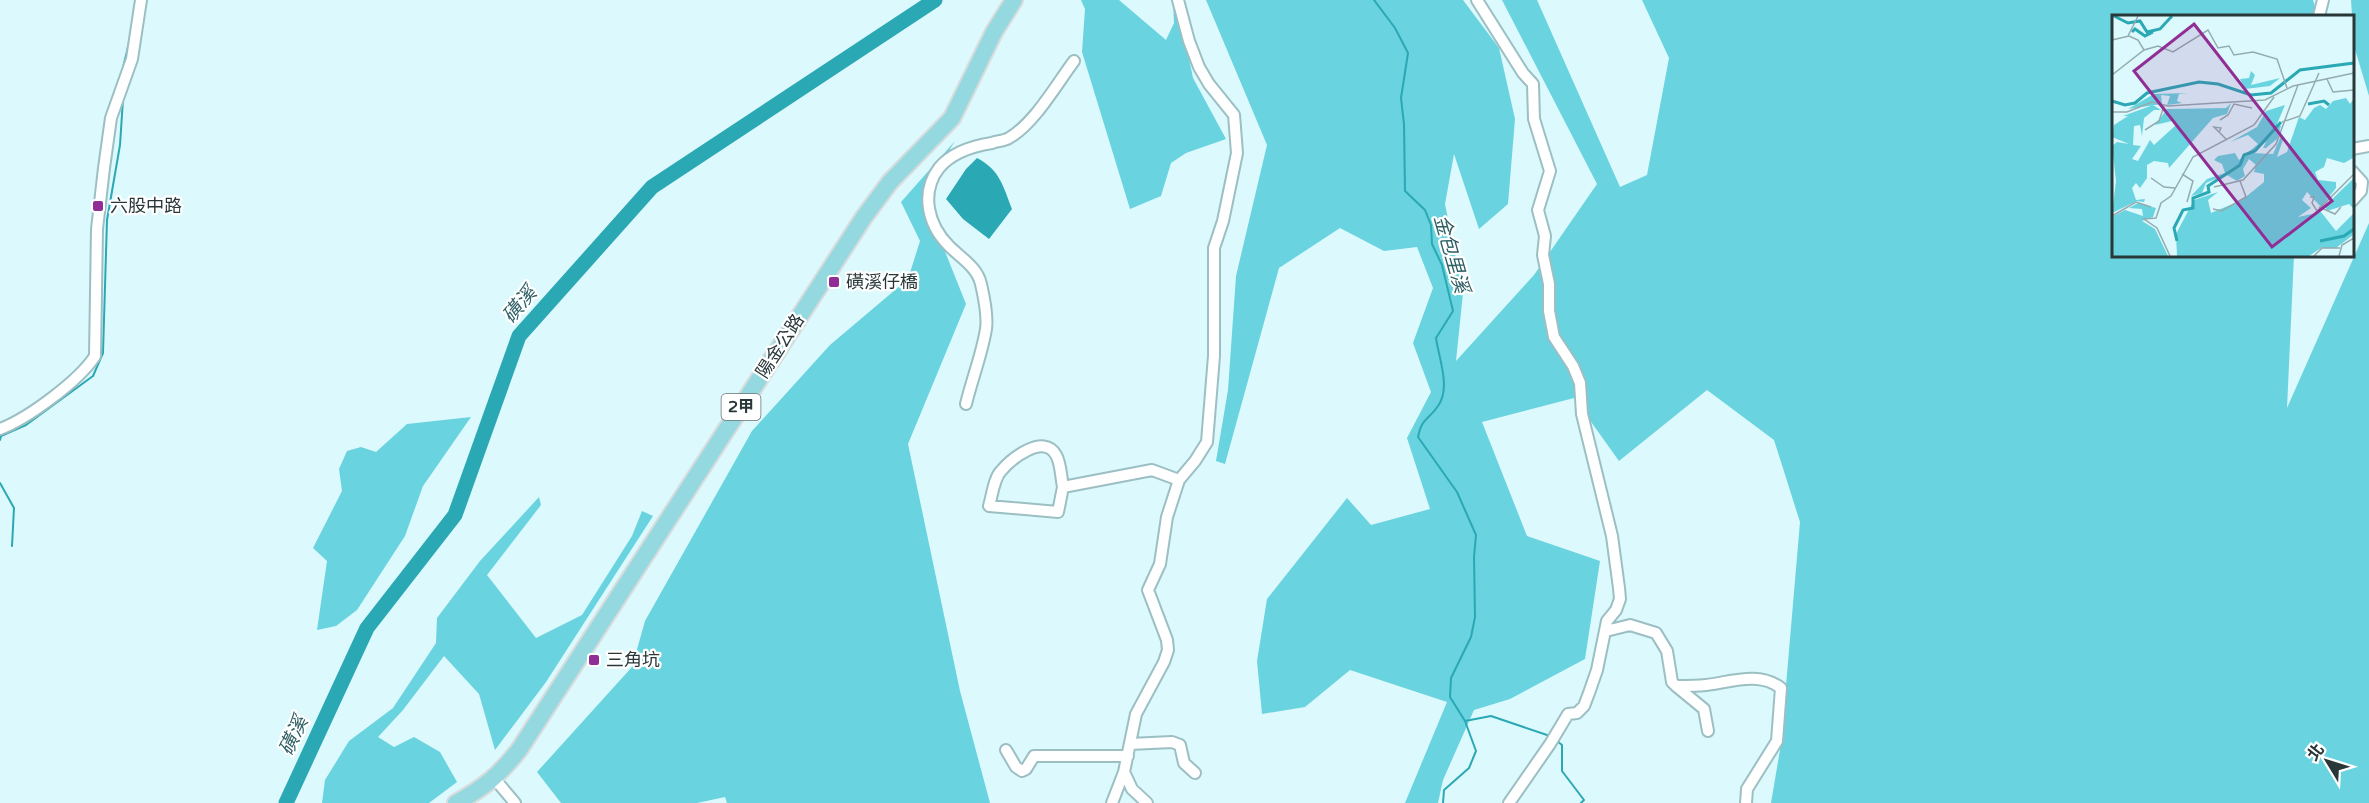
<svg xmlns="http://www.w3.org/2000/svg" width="2369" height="803" viewBox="0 0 2369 803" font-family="'Varela Round','Noto Sans TC',sans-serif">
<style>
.green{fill:#69d3df}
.water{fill:#2aa8b4}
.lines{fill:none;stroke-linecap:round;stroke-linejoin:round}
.stream{stroke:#2aa8b4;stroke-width:2}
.river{stroke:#2aa8b4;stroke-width:15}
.street-casing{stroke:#9bbfc3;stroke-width:14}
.primary-casing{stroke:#d8dbdb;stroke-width:20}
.street{stroke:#fff;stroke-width:10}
.primary{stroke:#94d9e0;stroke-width:16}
.poi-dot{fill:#912e95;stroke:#fff;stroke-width:2}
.labels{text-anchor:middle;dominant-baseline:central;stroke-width:4.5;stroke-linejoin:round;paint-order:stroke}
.shield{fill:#fff;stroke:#697374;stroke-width:1.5}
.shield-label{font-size:16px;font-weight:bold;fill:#293739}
.poi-label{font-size:18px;fill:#293739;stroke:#fff;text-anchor:start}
.street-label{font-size:18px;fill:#293739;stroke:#fff}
.water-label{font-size:20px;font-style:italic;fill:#2e5f65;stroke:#fff}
.inset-river{fill:none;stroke:#2aa8b4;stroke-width:3}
.inset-road{fill:none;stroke:#94abaf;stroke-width:1.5}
.view{fill:#912e95;fill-opacity:0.15;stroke:#912e95;stroke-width:3}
.inset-edge{fill:none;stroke:#293739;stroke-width:3}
</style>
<rect width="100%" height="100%" fill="#dcf9fd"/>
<path class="green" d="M1081,0H1119L1166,40L1174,23L1173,0H1177L1193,78L1226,139L1186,153L1171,163L1161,196L1130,209L1082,52L1085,9Z
M1206,0H1463L1499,48L1515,119L1508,204L1479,229L1454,154L1445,204L1463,293L1456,361L1534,275L1597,184L1502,0H1537L1620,187L1647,175L1669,58L1642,0H2313L2318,16H2114V255H2294L2287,408L2369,223V803H1771L1781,744L1800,522L1774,440L1707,390L1619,461L1574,398L1482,422L1527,536L1600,561L1585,659L1510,699L1474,710L1443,780L1438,803H1405L1447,702L1350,670L1305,707L1262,714L1257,661L1267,599L1347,498L1371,525L1430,509L1407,438L1431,392L1413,343L1433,288L1417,247L1384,251L1340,228L1279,268L1225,464L1216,461L1228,390L1236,276L1267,145Z
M2351,0H2369V96L2354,46Z
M955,141L922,194L966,304L908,444L960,691L990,803H727L725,797L697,803H561L537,772L632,667L645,621L752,431L830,345L908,279L920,241L901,202Z
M471,417L423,486L405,536L357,610L336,626L317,630L327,561L313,548L342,491L339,469L347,451L361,447L376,452L407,424Z
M539,497L541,505L487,575L536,638L582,615L632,536L642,511L653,516L546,682L495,750L479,694L444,656L403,710L378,737L394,747L414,737L440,752L457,782L429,803H322L325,780L349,741L393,708L436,643L437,618L480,561Z"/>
<path class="water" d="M977,158C1000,170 1003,186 1012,209L989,239L963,219L946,199L966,169Z"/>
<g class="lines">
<path class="stream" d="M1374,0L1395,28L1408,53L1401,98L1404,124L1405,191L1425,210L1431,225L1432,244L1442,265L1453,311L1436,338C1439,359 1451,388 1438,406C1428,421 1422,417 1418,437L1457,492L1476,535L1474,557L1475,617L1471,637L1451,678L1450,697L1465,721L1476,751L1469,768L1444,790L1443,803
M121,76L129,43
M0,440L1,436L26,425L93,376L103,353L107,220L120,145L123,99
M0,483L14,508L12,546
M1465,721L1491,716L1550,736
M1557,741L1562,745V771L1584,800L1581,803"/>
<path class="river" d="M286,803L367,628L455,515L519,336L652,187L935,0"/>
<defs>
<path id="street" d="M1477,0L1523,73L1533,84L1534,119L1550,171L1538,210L1545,236L1543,255L1549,284V311L1554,337L1573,366L1580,383L1582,414L1612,536L1619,588L1620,599L1616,610L1607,621L1597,670L1589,693L1584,706L1577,713L1568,714L1550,744L1509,803
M2319,16L2323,0
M2352,149L2369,146
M2352,171L2362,182L2361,191L2352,201
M966,404C972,379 982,354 986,329C988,315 984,297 981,284C977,267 961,258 949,246C928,225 920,193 939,168C952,152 973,146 992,143C997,141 1004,141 1009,138C1034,124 1056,85 1074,61
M0,429C27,419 79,381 95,356L97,229L104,168L111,118L132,59L141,0
M1063,487C1061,478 1061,463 1056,455C1044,433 1012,458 1001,471C994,478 992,496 989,506L1058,512L1063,487L1152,470L1179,480
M1606,631L1630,625L1656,633L1667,651L1672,682L1676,686C1686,686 1696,686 1706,685C1731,682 1759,671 1781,688L1777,741L1747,789L1746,803
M1676,686L1704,709L1708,731
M1130,744L1172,742L1180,745L1184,763L1195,773
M1006,750L1016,767L1022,771L1026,769L1034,756H1128
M1124,772L1132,789L1147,803
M494,778L515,803
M1112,803L1124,772L1136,714L1164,662L1168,650L1167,640L1148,590L1160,564L1167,517L1179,480L1195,461L1207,442L1214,356V248L1223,221L1237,153L1234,115L1209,84L1199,67L1189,41L1178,0"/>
<path id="primary" d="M456,803C485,787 498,776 519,750L864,217L890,182L952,118L994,32L1014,0"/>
</defs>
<use href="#street" class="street-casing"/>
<use href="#primary" class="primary-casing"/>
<use href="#street" class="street"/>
<use href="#primary" class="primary"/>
</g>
<g class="poi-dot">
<rect x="92" y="200" width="12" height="12" rx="3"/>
<rect x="828" y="276" width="12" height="12" rx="3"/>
<rect x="588" y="654" width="12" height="12" rx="3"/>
</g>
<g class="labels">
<rect class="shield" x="721.5" y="394" width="39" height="26" rx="4.5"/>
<g class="shield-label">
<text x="741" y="407">2甲</text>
</g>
<g class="poi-label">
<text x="110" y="206">六股中路</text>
<text x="846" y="282">磺溪仔橋</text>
<text x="606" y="660">三角坑</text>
</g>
<g class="street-label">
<text transform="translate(780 346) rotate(-57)">陽金公路</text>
</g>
<g class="water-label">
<text transform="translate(1451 254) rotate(74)">金包里溪</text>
<text transform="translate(520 305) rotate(-50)">磺溪</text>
<text transform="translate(294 736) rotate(-65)">磺溪</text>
</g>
</g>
<g transform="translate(2112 15)">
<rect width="242" height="242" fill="#dcf9fd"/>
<path d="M139,56L143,60L139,70L168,63L158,71L133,74L128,64L137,63ZM76,78L67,79L65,86L70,88L55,90L58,81L49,80L50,89L16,94L42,79ZM234,83L238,89L241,85V143L232,148L215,143L212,152L203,157L206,165L224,167V173L209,192L195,177L190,185L199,193L186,202L209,197L224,216L241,199V220L224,233H209L197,241H65L64,219L82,185L106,177L96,185L99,198L130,185L152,167V159L142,157L144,150L137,144L131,154L133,161L125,166L115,160L108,162L94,168L90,178L79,181L95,164L113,158L110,149L102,145L106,141L123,138L127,145L146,129L136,120L118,127L145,112L154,96L173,90L165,109L169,111L165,124L154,133H151L154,127L151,129L140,138L161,139L169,121L172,122L165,142L175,137L187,102L193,105L202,93L208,90L214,94L221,86ZM119,88L115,99L101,103L57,153L56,148L42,146L35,150V163L28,173L24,168L20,173L24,185L33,184L32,187L25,186L0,198L4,166L0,131L5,127L17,129L0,122L2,110L16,101H11L41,90L49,95H42L32,103L30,121L28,110L22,111L21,130L29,131L20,144L26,146L38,125L42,130L64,110L60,106L43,110L55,94L114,93ZM241,164V193L237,189L215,196L213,191ZM26,188L44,193L41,202L30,206L43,214L56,241H0V202L13,195L31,201L30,194L17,193Z" fill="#69d3df"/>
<path class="inset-river" d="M2,1L16,8L28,6L35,17L48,14L60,1M20,17L23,14L33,21L41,17M0,86L13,90L23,88L35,78L87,67L106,69L139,80L159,78L188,55L242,48M196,89L212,86L217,90M65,226L62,213L71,195L81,193V183L97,177L96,171L128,150L132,140L143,136L169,107M208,226L232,221L242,214"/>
<path class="inset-road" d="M16,21L26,1M0,25L17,21L26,25L32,35M0,60L32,35L46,31L61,37L96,15L106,33L117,31L122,40L141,37L165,44L175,73M215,64L221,77L242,75M0,97H15L40,87L56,91L153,85L181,71L242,58M108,105L116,100L122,89L140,93M170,107L188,101L207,58M33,115L47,106L52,91M107,117L109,113L102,112L115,125M70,159L81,166L75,187M39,163L52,172L63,173M102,172L131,165L164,129L186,70M198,182H202L200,188L205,196L242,159M207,192L223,199L229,192M101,194L110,196L134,182L128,166M0,201L24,187L39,192M58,241L45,213L32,204L44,203L49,188L59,181L81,142L142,110L162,82M202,241L210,233H228M227,241L230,230L242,223"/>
<path class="view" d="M82,9L220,186L160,232L22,56Z"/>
<rect width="242" height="242" class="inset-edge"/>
</g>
<g transform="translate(2327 761) rotate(308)" stroke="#ffffff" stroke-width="4.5" paint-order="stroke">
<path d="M0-4.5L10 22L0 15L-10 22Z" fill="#293739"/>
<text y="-9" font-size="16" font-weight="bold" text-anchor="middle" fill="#293739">北</text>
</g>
</svg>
